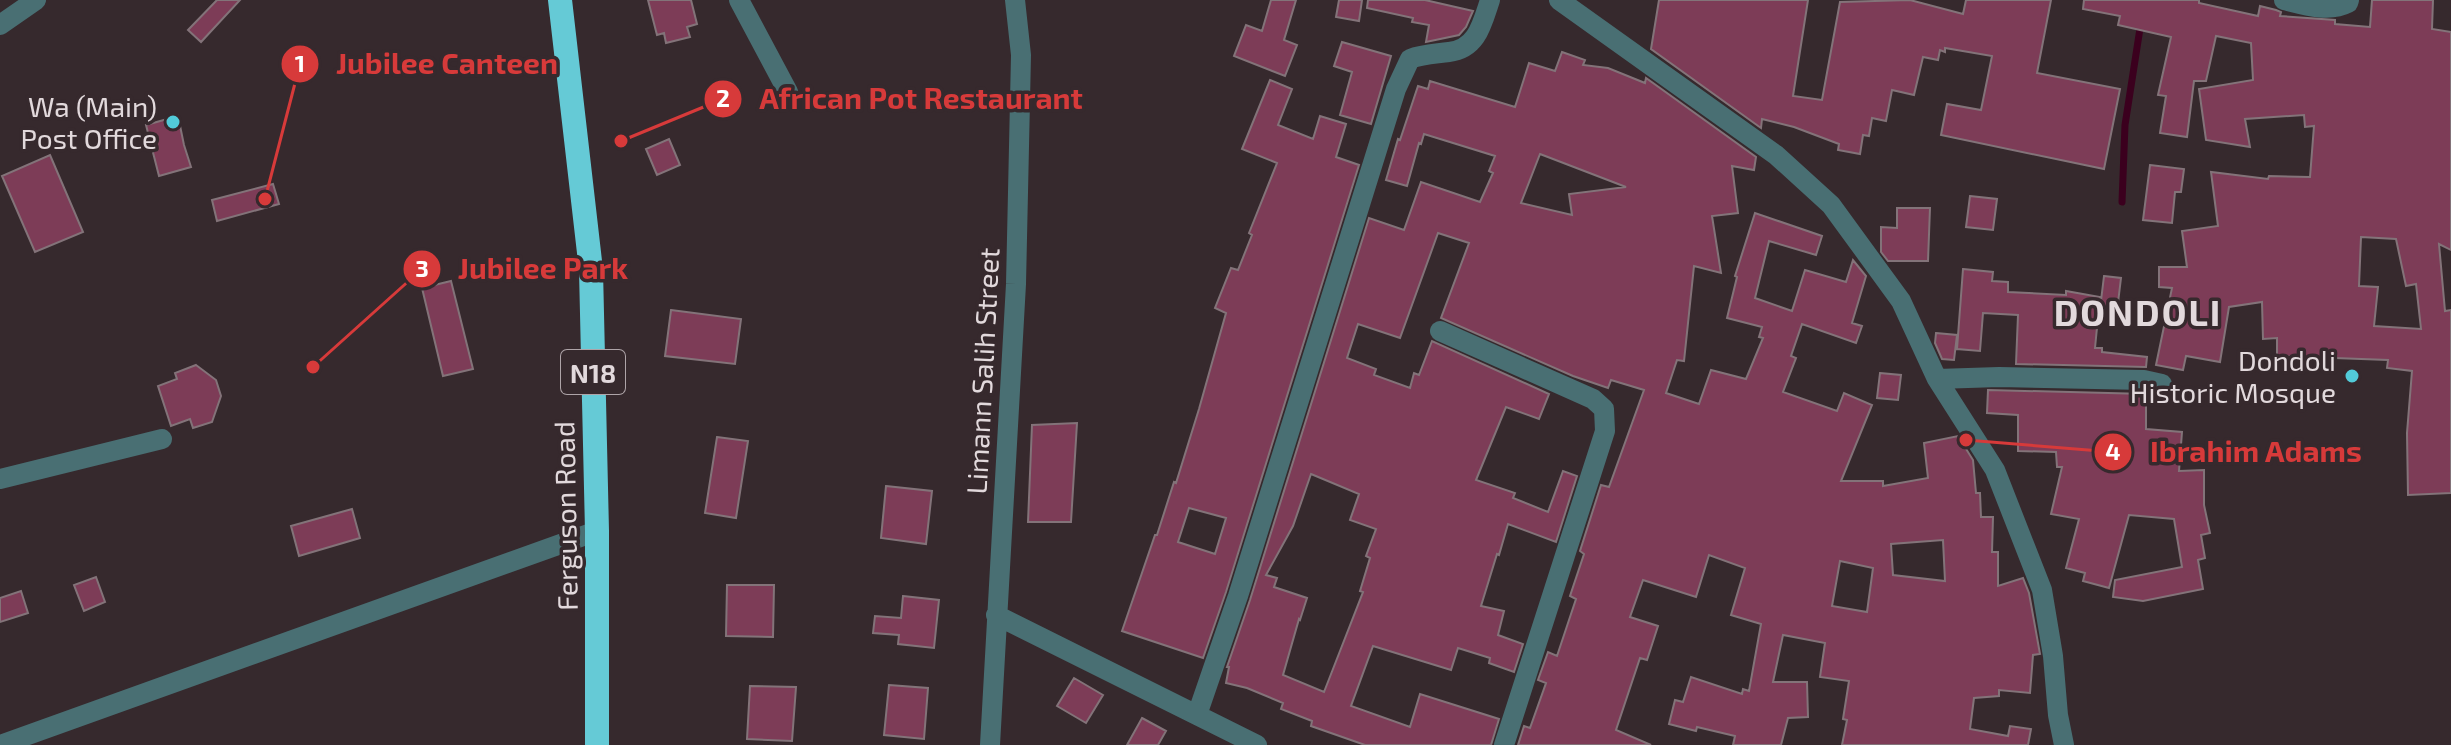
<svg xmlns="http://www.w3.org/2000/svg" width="2451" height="745" viewBox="0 0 2451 745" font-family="'Exo 2',sans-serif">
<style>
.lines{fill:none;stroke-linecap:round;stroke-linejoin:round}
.stream{stroke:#3b001e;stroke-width:7}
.building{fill:#7d3c57;stroke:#837379;stroke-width:2;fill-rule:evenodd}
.minor{stroke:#496f73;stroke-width:20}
.highway{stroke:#65cad6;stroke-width:24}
.poi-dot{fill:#52cbd9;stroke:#36292d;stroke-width:3}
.labels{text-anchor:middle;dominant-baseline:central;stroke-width:7;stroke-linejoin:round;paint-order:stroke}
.shield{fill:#36292d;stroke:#aea4a8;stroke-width:2}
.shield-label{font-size:26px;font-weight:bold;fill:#e2d9dc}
.poi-label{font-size:28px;fill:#e2d9dc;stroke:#36292d;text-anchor:end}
.street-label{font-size:28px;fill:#e2d9dc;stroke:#36292d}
.district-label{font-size:36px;font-weight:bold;letter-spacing:2px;fill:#e2d9dc;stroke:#36292d}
.leader{fill:none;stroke:#d73a3a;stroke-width:3}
.callout-dot{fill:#d73a3a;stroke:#36292d;stroke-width:3}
.mark-label{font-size:24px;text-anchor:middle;font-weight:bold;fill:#fff}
.callout-label{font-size:30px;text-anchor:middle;font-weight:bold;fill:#d73a3a;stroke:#36292d;stroke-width:7;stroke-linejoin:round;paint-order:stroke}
</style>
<rect width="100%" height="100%" fill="#36292d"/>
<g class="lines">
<path class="stream" d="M2122,202L2125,125L2141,22"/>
</g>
<path class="building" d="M217,0H240L201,42L188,30Z
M648,0H691L697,24L687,27L690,37L666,43L664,33L657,35Z
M1271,0H1296L1284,40L1297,45L1285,76L1234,56L1246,25L1262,31Z
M1339,0H1362L1359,21L1336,17Z
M1368,0H1425L1473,11L1466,27L1459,35L1426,42L1429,25L1412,22L1413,18L1367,8Z
M1659,0H1808L1793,96L1822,100L1840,2L1910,0L1963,14L1966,0H2051L2037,73L2120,89L2104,169L1941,135L1947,104L1981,110L1992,56L1945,48V52L1940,50L1938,60L1923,57L1914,95L1892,90L1886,121L1872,118L1869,136L1863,135L1860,154L1838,150L1839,144L1794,127L1762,119L1761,128L1651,49Z
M2084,0H2199V3L2258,16L2260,6L2276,10L2281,12L2280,16L2335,20V24L2370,27L2372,0H2433L2432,29L2451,32V250L2439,244L2445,311L2451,310V493L2408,495L2407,433L2412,371L2387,368L2388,360L2277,356V338L2263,339L2262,302L2229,307L2220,362L2186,356L2183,370L2156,365L2172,288L2159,287V267H2187L2182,231L2218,226L2211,172L2268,179L2269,176L2310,177L2314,126L2305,127L2304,115L2245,119L2250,147L2206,140L2199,89L2253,80L2251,43L2216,36L2206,81H2194L2187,137L2160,133L2166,96L2158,95L2171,37L2118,25L2120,16L2083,9ZM2361,237L2396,239L2406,286L2416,284L2421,329L2374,326L2378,287L2359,286Z
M1342,42L1391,56L1371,124L1340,115L1352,72L1334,66Z
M1562,52L1585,60L1583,65L1608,68L1645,83L1646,78L1756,157L1754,170L1732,166L1738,213L1712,216L1721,273L1694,266L1684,361L1677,360L1666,393L1699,404L1711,370L1746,379L1763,338L1759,337L1762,327L1727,318L1737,277L1735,276L1755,213L1822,236L1816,255L1769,241L1755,298L1792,311L1805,270L1846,282L1853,260L1866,276L1852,323L1862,326L1856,343L1802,324L1791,356L1796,358L1783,392L1837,411L1844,393L1872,405L1841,481H1883V486L1928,478L1924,443L1958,436L1973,460L1976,493H1980L1981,517H1993L1992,552H1998V586L2023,578L2029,593L2040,654L2033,655L2030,693L1999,690V696L1974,698L1970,729L2008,736L2010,726L2031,729L2028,745H1842L1847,720L1843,719L1849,681L1820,677L1825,643L1783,635L1773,682H1807L1808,717L1788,718L1781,745H1733L1735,736L1697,727L1696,731L1669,724L1675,700L1683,702L1691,677L1742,694L1743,689L1749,691L1761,624L1731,615L1745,568L1709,555L1696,597L1643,580L1630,617L1658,626L1647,660L1640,658L1616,730L1651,745H1518L1524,726L1530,728L1546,683L1538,680L1548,652L1557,656L1576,599L1570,596L1584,554L1580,551L1601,485L1609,487L1644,390L1611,380L1608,388L1573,376L1441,318L1469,243L1438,233L1400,338L1358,324L1347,358L1376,369L1374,375L1410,388L1414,373L1419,375L1432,341L1549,394L1539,419L1506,407L1476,480L1515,493L1513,498L1548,512L1563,471L1577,476L1556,542L1508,524L1499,555L1497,554L1481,606L1504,611L1498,635L1523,644L1514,672L1489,663L1490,658L1458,648L1451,670L1373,646L1351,706L1410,727L1420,694L1499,719L1491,745H1365L1311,726L1312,721L1281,709L1283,703L1247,688L1226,683L1229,667H1227L1250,600L1369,218L1404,230L1421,182L1480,202L1493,173L1489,171L1495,156L1424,134L1421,144L1419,143L1407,186L1386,180L1398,139L1400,140L1418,86L1428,89L1430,81L1515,107L1529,63L1555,71ZM1540,154L1626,187L1569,194L1572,215L1521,203ZM1311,474L1359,494L1350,520L1376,529L1366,556L1370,558L1360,591L1363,592L1324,692L1283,675L1299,619L1300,620L1307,598L1274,587L1277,578L1266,575L1293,526ZM1943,540L1945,581L1893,575L1891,544ZM1840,561L1873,568L1867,612L1832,606Z
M1270,80L1292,89L1278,125L1313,139L1320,116L1346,124L1336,157L1359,165L1226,592L1203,658L1122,631L1155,535H1157L1174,482L1176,483L1199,409L1226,313L1215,308L1231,268L1238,270L1252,235L1249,233L1277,163L1242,149ZM1189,508L1226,518L1215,554L1178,542Z
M178,116L184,145L191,167L159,176L146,125Z
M669,139L680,165L657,175L646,149Z
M50,155L83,232L35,252L2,176Z
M2150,165L2184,169L2181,192H2175L2172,223L2143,220Z
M273,184L279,204L217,221L212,200Z
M1970,196L1997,199L1993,230L1966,227Z
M1897,208H1930L1928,261H1888L1881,252V227L1897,228Z
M1963,269L1993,272L1992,281L2008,282V292L2066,295V291L2100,297L2095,348H2102V352L2147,357L2146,367L2016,364L2018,315L1983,313L1980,351L1957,349Z
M2104,276L2121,278L2117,311L2100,309Z
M451,281L473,369L443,376L422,288Z
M671,310L741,319L735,364L665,356Z
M1936,333L1957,335L1954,360L1942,359L1935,343Z
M196,365L216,380L221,396L212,422L193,428L190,419L171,426L158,386L177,379L175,373Z
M1880,373L1901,375L1898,400L1877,398Z
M1988,390L2146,394V429L2182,432L2179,471L2204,470V505L2210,533L2201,535L2205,558L2198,560L2203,589L2143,601L2113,597L2115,580L2182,567L2174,519L2129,515L2109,588L2083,581L2085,573L2066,568L2079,519L2051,514L2062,467H2057L2056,452L2018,451V415L1987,413Z
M1077,423L1071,522H1028L1032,425Z
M717,437L748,441L736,518L705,513Z
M886,486L932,491L926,544L881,538Z
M352,509L360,538L299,556L291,526Z
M96,577L105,602L84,611L74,585Z
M727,585H774L773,637L726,636Z
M21,591L28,613L0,622V598Z
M903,596L939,600L934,648L898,644L899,635L873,633L875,616L901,618Z
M1074,678L1103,695L1086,723L1057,706Z
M889,685L928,688L924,739L884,735Z
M750,686L796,687L792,741L747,739Z
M1142,718L1166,731L1158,745H1127Z"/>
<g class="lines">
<path class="minor" d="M739,0L788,92
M1559,0L1776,155L1831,205L1901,301L1937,379L1995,470L2042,590L2053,656L2058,715L2064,745
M2284,0C2304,5 2329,13 2348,3L2349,0
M0,25L36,0
M1440,331L1593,399L1604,409L1605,431L1504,745
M1937,379L1999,377L2144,380L2162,384
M0,479L162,439
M996,615L1257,745
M1197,715L1238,596L1396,89L1410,59C1423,54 1435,54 1449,52C1477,49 1482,24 1490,0
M0,745L597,531
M990,745L1016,284L1021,55L1015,0"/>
<path class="highway" d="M560,0L591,270L597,531V745"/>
</g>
<g class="poi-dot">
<circle cx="173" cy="122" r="8"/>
<circle cx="2352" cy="376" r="8"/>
</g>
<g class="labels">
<rect class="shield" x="561" y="350" width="64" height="44" rx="6"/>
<g class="shield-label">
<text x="593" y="372">N18</text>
</g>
<g class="poi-label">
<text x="157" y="106">Wa (Main)<tspan x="157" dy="32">Post Office</tspan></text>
<text x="2336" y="360">Dondoli<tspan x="2336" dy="32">Historic Mosque</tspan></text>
</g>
<g class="street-label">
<text transform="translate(982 371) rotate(-87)">Limann Salih Street</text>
<text transform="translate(565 516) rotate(-91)">Ferguson Road</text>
</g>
<g class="district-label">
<text x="2138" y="311">DONDOLI</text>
</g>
</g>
<path class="leader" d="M265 199L300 64M621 141L723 99M313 367L422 269M1966 440L2113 452"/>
<g class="callout-dot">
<circle cx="265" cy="199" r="8"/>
<circle cx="621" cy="141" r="8"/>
<circle cx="313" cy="367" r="8"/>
<circle cx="1966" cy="440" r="8"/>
<circle cx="300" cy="64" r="20"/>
<circle cx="723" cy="99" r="20"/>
<circle cx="422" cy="269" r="20"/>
<circle cx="2113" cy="452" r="20"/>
</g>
<g class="mark-label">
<text x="300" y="72">1</text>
<text x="723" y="107">2</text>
<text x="422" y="277">3</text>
<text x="2113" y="460">4</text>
</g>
<g class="callout-label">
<text x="447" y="74">Jubilee Canteen</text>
<text x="921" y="109">African Pot Restaurant</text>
<text x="543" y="279">Jubilee Park</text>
<text x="2256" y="462">Ibrahim Adams</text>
</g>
</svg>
